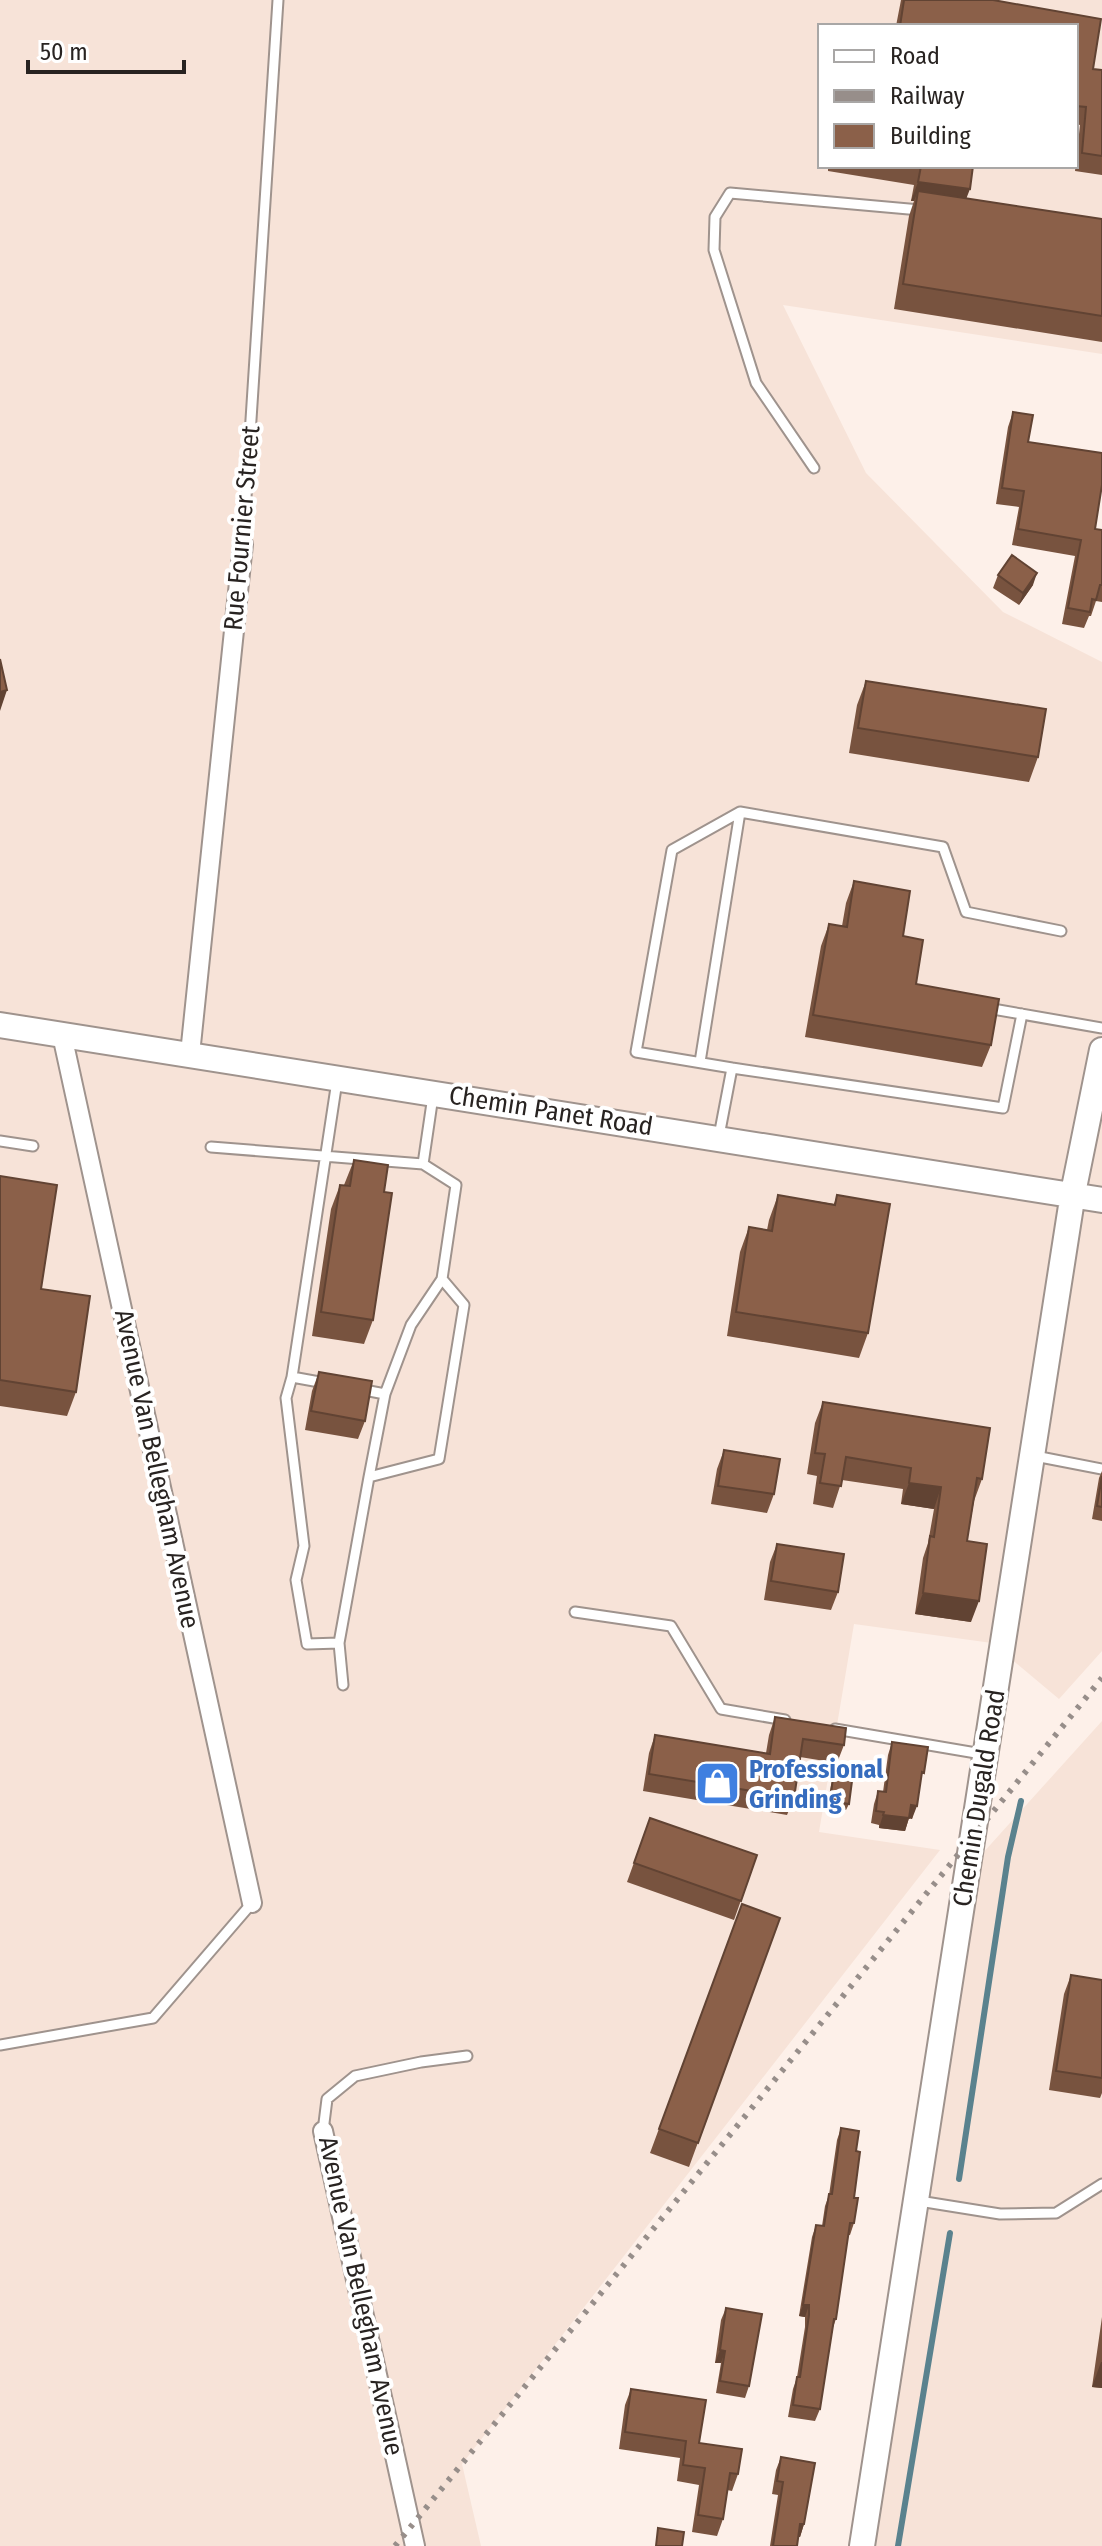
<svg xmlns="http://www.w3.org/2000/svg" width="1102" height="2546" viewBox="0 0 1102 2546" font-family="'Fira Sans Condensed',sans-serif">
<style>
.built{fill:#f7e3d8;fill-rule:evenodd}
.lines{fill:none;stroke-linecap:round;stroke-linejoin:round}
.stream{stroke:#5a828e;stroke-width:6}
.service-casing{stroke:#9f938d;stroke-width:13}
.minor-casing{stroke:#9f938d;stroke-width:22}
.tertiary-casing{stroke:#9f938d;stroke-width:28}
.service{stroke:#fff;stroke-width:9}
.minor{stroke:#fff;stroke-width:18}
.tertiary{stroke:#fff;stroke-width:24}
.rail{stroke:#978e8a;stroke-width:6;stroke-dasharray:4 8;stroke-linecap:butt}
.wall{fill:#78533f}
.shaded-wall{fill:#614333}
.building{fill:#8b6049;stroke:#614333;stroke-width:2}
.labels{text-anchor:middle;dominant-baseline:central;stroke-width:8;stroke-linejoin:round;paint-order:stroke}
.street-label{font-size:26px;fill:#282321;stroke:#fff}
.shop-label{font-size:26px;font-weight:bold;fill:#366cbe;stroke:#fff;text-anchor:start}
</style>
<rect width="100%" height="100%" fill="#fdf0e9"/>
<path class="built" d="M0,0H1102V354L783,305L866,473L1003,612L1102,662V1651L1059,1699L992,1643L854,1624L819,1832L940,1850L462,2464L481,2546H0ZM820,26H1076V166H820Z
M1102,1721V2546H874L982,1854Z"/>
<g class="lines">
<path class="stream" d="M959,2179L1008,1857L1021,1801
M898,2546L950,2233"/>
<defs>
<path id="service" d="M814,468L756,383L714,250L715,217L730,193L920,210
M243,544L278,0
M987,1008L1102,1028
M700,1062L740,812
M732,1068L636,1052L672,850L740,812L943,847L966,912L1061,931
M719,1136L732,1068L1003,1108L1022,1014
M0,1141L33,1146
M211,1147L423,1164L456,1185L442,1279L411,1325L385,1394L359,1389
M423,1164L433,1096
M292,1377L286,1398L304,1546L296,1580L307,1644L339,1643L369,1477L439,1459L464,1305L442,1279
M325,1383L292,1377L337,1081
M1035,1456L1102,1469
M369,1477L385,1394
M575,1612L671,1626L721,1709L785,1720
M339,1643L343,1685
M835,1729L982,1754
M0,2045L153,2018L252,1903
M323,2131L327,2099L355,2076L421,2062L467,2056
M919,2201L1000,2214L1056,2213L1102,2184"/>
<path id="minor" d="M62,1035L252,1903
M190,1054L243,544
M323,2131L415,2546"/>
<path id="tertiary" d="M0,1025L1102,1200
M862,2546L1073,1193L1102,1050"/>
</defs>
<use href="#service" class="service-casing"/>
<use href="#minor" class="minor-casing"/>
<use href="#tertiary" class="tertiary-casing"/>
<use href="#service" class="service"/>
<use href="#minor" class="minor"/>
<use href="#tertiary" class="tertiary"/>
<path class="rail" d="M395,2546L1102,1678"/>
</g>
<path class="wall" d="M901,0H993L1101,19L1093,69L1102,70V175L1075,171L1080,125L1076,124V26H896Z
M828,166H973L966,199L1102,219V342L894,309L909,216L914,201H911L914,185L828,171Z
M1013,412L1028,442L1095,529L1102,530V602L1096,601L1091,616H1089L1084,628L1062,624L1075,556L1012,545L1019,507L996,504L1008,427Z
M998,575L1033,585L1019,605L993,588Z
M866,681L1038,757L1029,782L849,753L857,705Z
M854,881L903,936L916,984L991,1045L982,1067L805,1037L821,946L829,924L842,926L846,903Z
M354,1160L384,1192L373,1320L364,1344L312,1336L331,1209L340,1185H344Z
M0,1176L41,1289L76,1392L67,1416L0,1406Z
M778,1195L834,1204L837,1195L868,1333L859,1358L727,1336L740,1252L749,1227L767,1230L769,1220Z
M319,1372L365,1421L358,1439L305,1430L312,1391Z
M823,1402L982,1479L974,1501L967,1541L971,1622L915,1614L923,1558L928,1543L934,1509L901,1504L903,1489L842,1480L833,1508L813,1504L817,1476L807,1474L815,1423Z
M724,1450L774,1494L767,1513L711,1504L717,1469Z
M1102,1471V1521L1092,1519L1099,1478Z
M777,1544L838,1592L831,1610L764,1600L770,1562Z
M775,1717L844,1745L837,1763L800,1757L794,1798L787,1815L643,1791L649,1753L655,1735L766,1753L769,1735Z
M892,1742L920,1784L912,1819L909,1818L905,1831L879,1828V1825L871,1823L874,1804L878,1791L883,1792L888,1755Z
M833,1778L849,1804L846,1810L827,1807L831,1785Z
M650,1818L757,1855L734,1920L627,1882Z
M742,1904L780,1918L689,2167L650,2153Z
M1071,1975L1102,1980V2093L1100,2098L1049,2090L1064,1994Z
M841,2128L856,2151L854,2223L850,2235H848L836,2319L832,2330L820,2409L815,2421L788,2417L793,2389L797,2377L805,2327V2317L799,2316L812,2237L816,2225L822,2226L825,2206L829,2195L837,2140Z
M726,2308L749,2386L745,2398L716,2393L721,2363H715L721,2320Z
M1102,2317V2388L1092,2387Z
M631,2389L738,2474L732,2491L727,2490L723,2519L717,2536L692,2532L699,2485L677,2481L680,2458L619,2449L625,2405Z
M781,2457L804,2524L800,2537H798L797,2546H770L778,2495L772,2494L776,2470Z"/>
<path class="shaded-wall" d="M918,182L970,189L963,207L918,191L914,201H911Z
M1037,573L1033,585L1019,605L1023,593Z
M7,690L0,711V692Z
M909,1483L941,1487L934,1509L901,1504Z
M923,1593L979,1601L971,1622L915,1614Z
M911,1805L917,1806L912,1819L909,1818L905,1831L879,1828L883,1815Z
M803,2305H809L805,2317L799,2316Z
M720,2350L725,2351L721,2363H715Z
M1101,2362H1102V2388L1092,2387Z
M800,2524H804L800,2537L795,2536Z"/>
<path class="building" d="M904,0H993L1101,19L1093,69L1102,70V156L1082,153L1086,107L1076,106V26H900Z
M921,166H973L970,189L918,182Z
M918,191L1102,219V316L903,284Z
M1013,412L1033,415L1028,442L1102,453V485L1095,529L1102,530V585H1100L1096,600L1092,599L1090,612L1068,608L1081,540L1018,529L1024,491L1002,488Z
M1012,555L1037,573L1023,593L998,575Z
M0,659L7,690L0,692Z
M866,681L1046,709L1038,757L858,728Z
M854,881L910,891L903,936L923,940L916,984L999,999L991,1045L813,1015L829,924L847,927Z
M354,1160L388,1165L384,1192L392,1193L373,1320L321,1312L340,1185L350,1186Z
M0,1176L57,1185L41,1289L90,1296L76,1392L0,1380Z
M778,1195L835,1205L837,1195L890,1204L868,1333L736,1312L749,1227L772,1231Z
M319,1372L372,1381L365,1421L311,1411Z
M823,1402L990,1428L982,1479L977,1478L967,1541L987,1544L979,1601L923,1593L930,1536L934,1537L941,1487L909,1483L911,1468L846,1457L841,1486L820,1483L825,1454L815,1453Z
M724,1450L780,1459L774,1494L718,1486Z
M1102,1476V1507L1097,1506Z
M777,1544L844,1554L838,1592L771,1581Z
M775,1717L846,1728L844,1745L803,1739L794,1798L649,1774L655,1735L770,1754Z
M892,1742L928,1747L924,1773L922,1772L917,1806L911,1805L909,1818L883,1815L884,1812L876,1811L878,1791L886,1792Z
M833,1778L852,1781L849,1804L830,1801Z
M650,1818L757,1855L741,1901L634,1863Z
M742,1904L780,1918L698,2143L659,2129Z
M1071,1975L1102,1980V2078L1056,2071Z
M841,2128L859,2131L856,2151L860,2152L854,2198H858L854,2223H850L836,2319H834L820,2409L793,2405L797,2377H800L809,2315V2305H803L816,2225L824,2226L829,2194H832Z
M726,2308L762,2314L749,2386L720,2381L725,2351L720,2350Z
M631,2389L706,2400L699,2443L742,2449L738,2474L730,2473L723,2519L698,2515L705,2468L683,2465L686,2441L625,2432Z
M781,2457L815,2463L804,2524H800L797,2546H773L783,2482L777,2481Z
M658,2528L684,2532L682,2546H656Z"/>
<defs>
<symbol id="shop-square" viewBox="-11 -11 22 22"><rect x="-9" y="-9" width="18" height="18" rx="4" fill="#3f7fe0" stroke="#fff"/><path d="M-5-2.5h2.3a2.7 3.5 0 0 1 5.4 0H5L5.5 6h-11ZM-1.5-2.5h3a1.5 2.3 0 0 0-3 0Z" fill="#fff"/></symbol>
</defs>
<g fill-rule="evenodd">
<use href="#shop-square" x="692" y="1758" width="51" height="51"/>
</g>
<g class="labels">
<g class="street-label">
<text transform="translate(242 528) rotate(-85)">Rue Fournier Street</text>
<text transform="translate(551 1111) rotate(9)">Chemin Panet Road</text>
<text transform="translate(157 1469) rotate(78)">Avenue Van Bellegham Avenue</text>
<text transform="translate(979 1798) rotate(-81)">Chemin Dugald Road</text>
<text transform="translate(361 2296) rotate(78)">Avenue Van Bellegham Avenue</text>
</g>
<g class="shop-label">
<text x="749" y="1769">Professional<tspan x="749" dy="30">Grinding</tspan></text>
</g>
</g>
<rect x="818" y="24" width="260" height="144" fill="#ffffff" stroke="#a9a7a6" stroke-width="2"/>
<rect x="834" y="50" width="40" height="12" fill="#ffffff" stroke="#a9a7a6" stroke-width="2"/>
<text x="890" y="64" font-size="24" fill="#282321">Road</text>
<rect x="834" y="90" width="40" height="12" fill="#978e8a" stroke="#a9a7a6" stroke-width="2"/>
<text x="890" y="104" font-size="24" fill="#282321">Railway</text>
<rect x="834" y="124" width="40" height="24" fill="#8b6049" stroke="#a9a7a6" stroke-width="2"/>
<text x="890" y="144" font-size="24" fill="#282321">Building</text>
<path d="M28 60v12h156v-12" fill="none" stroke="#282321" stroke-width="4"/>
<text x="40" y="60" font-size="24" fill="#282321" stroke="#ffffff" stroke-width="6" paint-order="stroke">50 m</text>
</svg>
